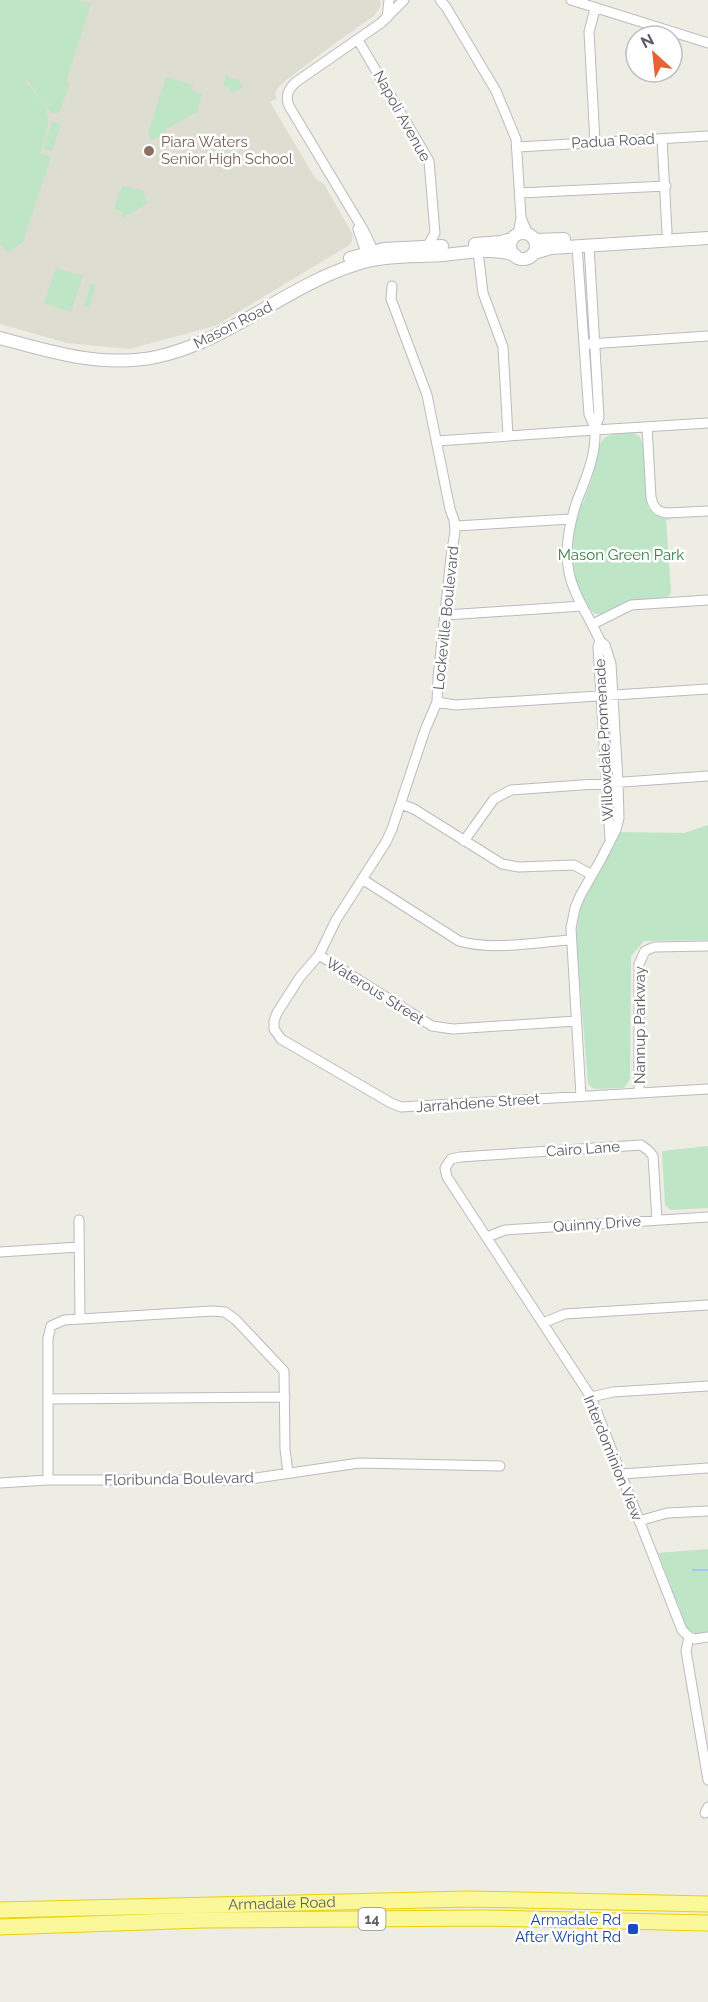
<svg xmlns="http://www.w3.org/2000/svg" width="708" height="2002" viewBox="0 0 708 2002" font-family="Raleway,sans-serif">
<style>
.education{fill:#ddddd1}
.green{fill:#bfe5c7}
.lines{fill:none;stroke-linecap:round;stroke-linejoin:round}
.stream{stroke:#a3c4fd;stroke-width:2}
.minor-casing{stroke:#babbc1;stroke-width:11}
.tertiary-casing{stroke:#babbc1;stroke-width:14}
.trunk-casing{stroke:#ecd104;stroke-width:17}
.minor{stroke:#fff;stroke-width:9}
.tertiary{stroke:#fff;stroke-width:12}
.trunk{stroke:#faf89a;stroke-width:15}
.education-dot{fill:#8d6e63;stroke:#fff;stroke-width:2}
.transit-dot{fill:#1a4fb4;stroke:#fff;stroke-width:2}
.labels{text-anchor:middle;dominant-baseline:central;stroke-width:5;stroke-linejoin:round;paint-order:stroke}
.shield{fill:#fff;stroke:#8c8e92;stroke-width:1.5}
.shield-label{font-size:14px;font-weight:bold;fill:#5b5d63}
.street-label{font-size:15px;fill:#5b5d63;stroke:#fff}
.education-label{font-size:15px;fill:#785e54;stroke:#fff;text-anchor:start}
.park-label{font-size:15px;fill:#358047;stroke:#fff}
.transit-label{font-size:15px;fill:#164399;stroke:#fff;text-anchor:end}
</style>
<rect width="100%" height="100%" fill="#edede3"/>
<path class="education" d="M0,0H380L381,5L375,15L334,44L285,81L277,89L275,94L277,98L270,102L315,178L324,184L353,235L351,244L215,326L129,349L67,343L0,324Z"/>
<path class="green" d="M0,0H77L91,4L66,82L70,83L60,112L54,114C45,110 36,89 27,80L25,81C52,112 53,114 40,153L51,157L23,242L8,253L0,244Z
M226,76L239,80L243,87L232,93L228,87L223,85Z
M166,77L193,85L192,91L202,94L197,112L165,130L166,134L151,140L148,134Z
M52,122L61,124L52,151L44,148Z
M122,186L146,191L143,193L148,203L121,219L123,212L114,209Z
M56,268L83,276L71,312L44,303Z
M91,283L96,285L89,308L84,306Z
M632,432L640,437L643,445L648,507C655,517 664,513 672,519L666,520L671,592L667,599C653,600 638,600 625,604C617,606 611,612 603,614C585,619 575,580 572,567C576,561 575,550 571,544V538L579,505L583,503L593,475L592,471C602,440 596,434 632,432Z
M708,825V940L644,941L631,956L630,1079L624,1088L594,1089L588,1084L576,938L580,907L620,832L684,833Z
M708,1146V1208L671,1210L665,1205L662,1151Z
M708,1549V1633C692,1636 687,1631 680,1617C682,1610 678,1600 672,1596V1589L658,1553Z"/>
<g class="lines">
<path class="stream" d="M693,1570H708"/>
<defs>
<path id="minor" d="M440,0L446,7L496,91L516,139L521,218L518,234
M571,0L708,43
M595,9L589,32L595,142
M387,18L389,0
M358,40L429,161L435,233L427,247
M662,139L667,232
M518,147L708,136
M520,193L666,186
M521,218L528,234
M358,229L368,258
M589,245L599,417L595,428
M577,246L589,414L595,428
M478,252L483,293L503,347L508,436
M376,257L364,231L289,106C285,96 288,89 296,82L381,23L404,0
M392,286L391,299L427,395L450,509L454,520L455,531L451,557L438,678L437,702L425,730L392,829L386,842L336,920L319,955L300,977L277,1013L274,1021V1029L281,1039L391,1103L401,1107L708,1089
M589,344L708,336
M647,427L651,497C653,507 657,512 667,513L708,511
M437,441L595,430V428
M456,526L571,519
M446,615L582,606
M593,624L631,605L708,600
M600,641L598,647L610,839
M437,702L455,705L708,689
M401,804L414,809L502,864L519,867L574,865L592,875
M464,841L494,799L511,790L708,776
M362,879L459,941C492,951 536,942 571,940
M319,955L432,1026L453,1029L576,1021
M639,1093V964L645,951L654,947L708,946
M581,1096L571,928L575,908L580,896L600,861L616,830L619,818L618,782L611,664L605,645L600,641C593,624 582,608 575,591C562,562 567,531 577,501C586,478 596,456 595,430L708,423
M79,1220L80,1319
M657,1220L653,1156L649,1151L641,1145L460,1157L451,1159L445,1168L447,1177L591,1397L682,1630L689,1637L686,1651L708,1780
M487,1237L505,1230L708,1217
M0,1252L79,1247
M543,1323L565,1314L708,1305
M591,1397L613,1392L708,1386
M48,1399L285,1397
M621,1474L708,1468
M48,1480V1338L51,1326L64,1320L212,1311L225,1312L236,1320L284,1371L285,1449L288,1473
M0,1483L48,1480H243L359,1463L500,1466
M639,1521L667,1513L708,1511
M689,1637L695,1639L708,1637
M705,1813L708,1807"/>
<path id="tertiary" d="M510 246a13 13 0 1 1 26 0a13 13 0 1 1-26 0Z
M535,240L564,239
M475,244L502,242L513,238
M534,253L551,248L708,238
M350,258L384,249L442,246
M0,338C51,352 103,368 156,357C230,341 286,286 357,264C384,255 415,257 443,255C466,253 492,247 515,255"/>
<g id="trunk">
<path id="s1" d="M0,1910L469,1899L708,1904"/>
<path d="M0,1927L203,1920L486,1918L708,1923"/>
</g>
</defs>
<use href="#minor" class="minor-casing"/>
<use href="#tertiary" class="tertiary-casing"/>
<use href="#trunk" class="trunk-casing"/>
<use href="#minor" class="minor"/>
<use href="#tertiary" class="tertiary"/>
<use href="#trunk" class="trunk"/>
</g>
<circle class="education-dot" cx="149" cy="151" r="6"/>
<rect class="transit-dot" x="627" y="1923" width="12" height="12" rx="3"/>
<g class="labels">
<rect class="shield" x="358.5" y="1908" width="27" height="22" rx="4.5"/>
<g class="shield-label">
<text x="372" y="1919">14</text>
</g>
<g class="street-label">
<text transform="translate(402 116) rotate(61)">Napoli Avenue</text>
<text transform="translate(613 141) rotate(-3)">Padua Road</text>
<text transform="translate(233 325) rotate(-27)">Mason Road</text>
<text transform="translate(446 618) rotate(-84)">Lockeville Boulevard</text>
<text transform="translate(604 740) rotate(-93)">Willowdale Promenade</text>
<text transform="translate(375 991) rotate(32)">Waterous Street</text>
<text transform="translate(640 1025) rotate(-90)">Nannup Parkway</text>
<text transform="translate(478 1103) rotate(-4)">Jarrahdene Street</text>
<text transform="translate(583 1149) rotate(-4)">Cairo Lane</text>
<text transform="translate(597 1224) rotate(-4)">Quinny Drive</text>
<text transform="translate(613 1458) rotate(68)">Interdominion View</text>
<text transform="translate(179 1479) rotate(-1)">Floribunda Boulevard</text>
<text stroke="none"><textPath href="#s1" startOffset="282">Armadale Road</textPath></text>
</g>
<g class="education-label">
<text x="161" y="142">Piara Waters<tspan x="161" dy="17">Senior High School</tspan></text>
</g>
<g class="park-label">
<text x="621" y="555">Mason Green Park</text>
</g>
<g class="transit-label">
<text x="621" y="1920">Armadale Rd<tspan x="621" dy="17">After Wright Rd</tspan></text>
</g>
</g>
<g transform="translate(654 54) rotate(333)"><circle r="28" fill="#ffffff" stroke="#bdbec1" stroke-width="1.5"/>
<path d="M0-4.5L10 22L0 15L-10 22Z" fill="#e66230"/>
<text y="-9" font-size="16" font-weight="bold" text-anchor="middle" fill="#5b5d63">N</text>
</g>
</svg>
